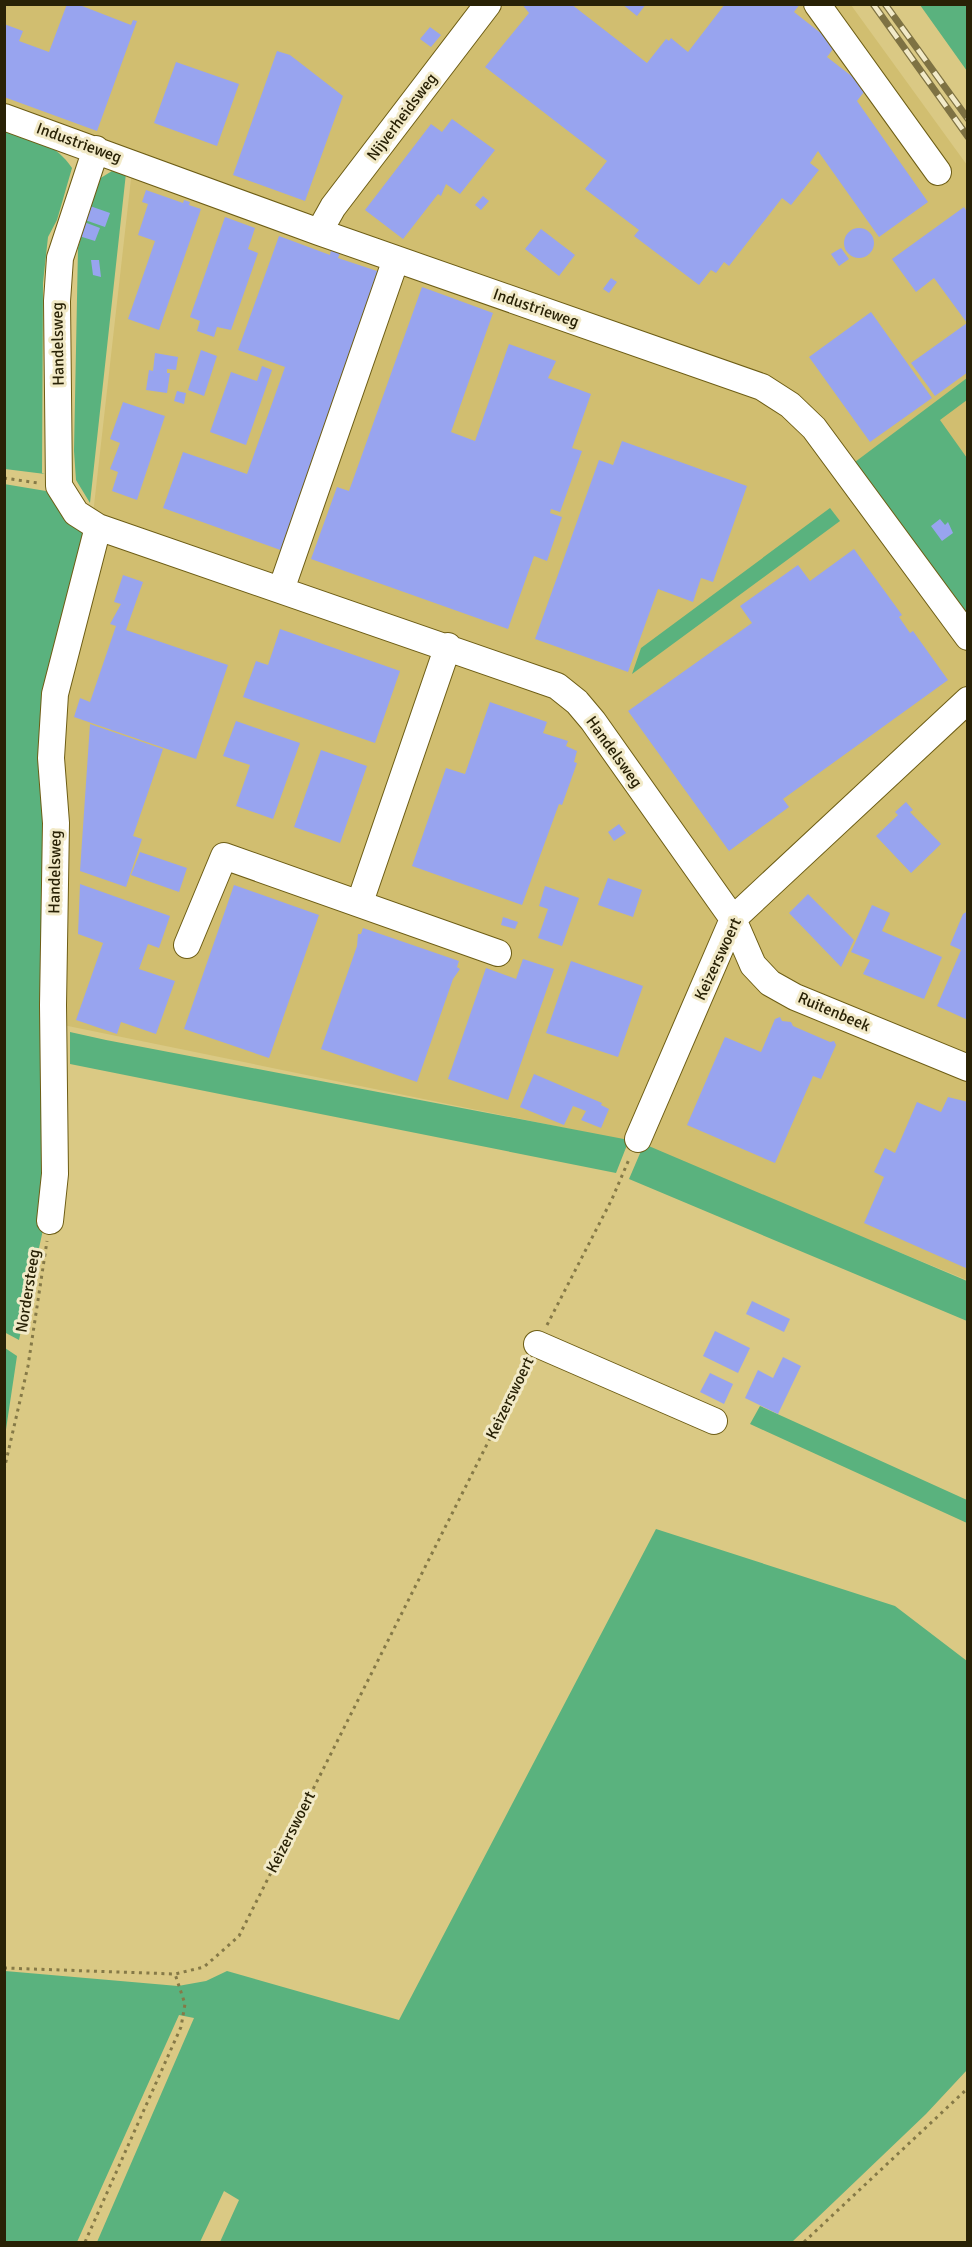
<svg xmlns="http://www.w3.org/2000/svg" width="972" height="2247" viewBox="0 0 972 2247" font-family="Signika,sans-serif">
<style>
.built{fill:#d1be70}
.green{fill:#5ab27e}
.building{fill:#98a4ef}
.lines{fill:none;stroke-linecap:round;stroke-linejoin:round}
.minor-casing{stroke:#6d5d15;stroke-width:28}
.path{stroke:#857947;stroke-width:3;stroke-dasharray:3 4.5;stroke-linecap:butt}
.minor{stroke:#fff;stroke-width:26}
.rail-casing{stroke:#7e7243;stroke-width:7}
.rail{stroke:#f2eac8;stroke-width:4.5;stroke-dasharray:14;stroke-linecap:butt}
.labels{text-anchor:middle;dominant-baseline:central;stroke-width:6;stroke-linejoin:round;paint-order:stroke}
.street-label{font-size:16px;fill:#292206;stroke:#f2eac8}
</style>
<rect width="100%" height="100%" fill="#dac984"/>
<path class="built" d="M4,5H851L967,165V1280L628,1141L63,1025V687L90,541L132,170L5,121Z"/>
<path class="green" d="M920,5H967V71Z
M5,126C29,137 57,144 72,168L57,220L48,237L43,283L42,473L45,474L5,469Z
M112,171L126,173L90,503L76,480L74,451L78,248L95,188L99,179Z
M967,378V400L940,420L967,458V616L855,462Z
M4,484L46,491L71,523L85,530L52,683L46,1216L19,1340L4,1332Z
M830,508L840,521L632,674L641,648Z
M70,1032L106,1040L629,1140L616,1173L70,1064Z
M644,1144L967,1281V1321L629,1179Z
M5,1348L17,1356L5,1436Z
M760,1406L967,1500V1523L750,1424Z
M656,1529L895,1606L967,1661V2070L926,2114L792,2242H220L239,2200L224,2191L200,2242H97L194,2018L179,2015L77,2242H5V1971L178,1986L206,1981L227,1971L399,2020Z"/>
<path class="building" d="M67,4H77L131,25L133,20L137,21L97,131L4,97V24L23,31L19,41L49,52Z
M522,4H571L647,63L666,39L669,41L671,38L688,52L725,4H800L794,12L836,45L827,57L867,88L857,101L928,202L879,237L818,151L810,163L819,170L791,205L782,198L729,266L724,262L716,273L711,270L699,285L634,236L639,230L585,189L607,161L485,67L529,13Z
M622,4H646L637,16Z
M430,27L441,35L431,47L420,39Z
M277,51L290,55L343,96L305,201L233,175Z
M176,62L239,84L217,146L154,123Z
M452,119L495,150L460,194L446,184L441,196L438,194L403,239L365,210L431,124L442,132Z
M146,190L183,203L184,200L190,202L189,205L201,209L159,330L128,319L155,241L138,235L148,204L142,202Z
M483,196L489,201L481,210L475,205Z
M90,206L110,213L105,227L85,220Z
M964,207L968,213V372L935,396L911,363L967,323L934,278L916,292L892,259Z
M225,217L255,228L248,249L258,253L231,330L217,327L214,337L197,331L200,321L190,317Z
M84,222L100,228L95,241L79,236Z
M844 243a15 15 0 1 1 30 0a15 15 0 1 1-30 0Z
M541,229L575,255L559,276L525,249Z
M279,236L330,255L331,250L340,253L338,258L386,274L286,552L163,508L183,452L247,474L285,367L238,350Z
M841,248L849,259L839,266L831,254Z
M91,260H99L101,277L93,275Z
M611,278L617,282L609,293L603,289Z
M422,287L493,313L451,432L475,441L509,344L556,361L548,378L591,394L572,448L582,451L560,512L551,509L550,513L562,517L547,561L534,556L508,629L311,559L337,487L349,491Z
M871,312L932,398L870,442L809,357Z
M201,350L217,356L204,396L188,390Z
M155,353L178,357L176,370L167,369V373H170L167,393L146,390L149,370L153,371Z
M262,366L272,370L246,445L210,432L231,372L257,381Z
M177,391L186,393L184,404L174,401Z
M123,402L165,416L137,500L112,491L118,472L110,469L120,443L110,439Z
M622,441L747,486L713,582L701,578L693,602L658,589L628,672L535,639L599,460L613,465Z
M940,519L945,525L948,522L953,533L942,541L931,526Z
M854,549L902,615L899,617L910,633L913,631L948,680L783,799L789,807L729,851L628,711L752,623L740,606L798,565L810,581Z
M123,575L143,582L126,630L228,665L196,759L74,717L80,698L90,702L116,626L110,624L121,604L114,602Z
M280,629L400,671L375,743L243,697L256,661L268,665Z
M490,702L547,722L543,733L568,741L566,746L577,751L574,762L577,763L562,805L559,804L522,905L412,866L446,768L465,774Z
M236,721L300,743L273,819L236,806L250,765L223,756Z
M90,724L163,749L133,836L142,839L126,887L80,871Z
M321,750L367,766L340,843L294,827Z
M906,802L913,810L910,812L941,844L911,873L876,836L898,815L895,812Z
M619,824L626,833L614,841L608,832Z
M140,852L187,868L179,892L131,875Z
M608,878L642,890L633,917L598,905Z
M80,884L170,916L159,948L148,944L139,969L175,981L156,1034L121,1022L117,1034L76,1020L103,943L78,934Z
M234,885L319,915L269,1058L184,1029Z
M545,886L579,898L562,946L538,938L548,909L539,906Z
M808,894L854,940L841,967L789,913Z
M872,905L890,913L882,931L942,957L924,999L863,974L870,960L851,952Z
M968,911V1020L937,1006L961,950L950,945L963,914Z
M503,917L518,922L515,929L501,925Z
M363,928L459,961L457,967L460,969L453,979L417,1082L321,1049L357,946L358,934H361Z
M523,959L554,969L508,1100L448,1079L486,968L516,979Z
M571,961L643,986L618,1057L546,1033Z
M780,1017L782,1021L791,1022L793,1026L830,1042L834,1041L836,1045L821,1079L813,1076L775,1163L687,1125L725,1037L761,1052L775,1019Z
M534,1074L602,1103L601,1105L609,1109L601,1128L581,1120L586,1111L573,1106L564,1125L520,1107Z
M948,1097L968,1102V1269L864,1223L884,1177L874,1172L885,1148L895,1153L917,1102L941,1112Z
M752,1301L790,1319L784,1332L746,1314Z
M715,1331L750,1348L738,1373L703,1356Z
M783,1357L801,1366L778,1414L745,1398L758,1370L773,1378Z
M710,1373L733,1384L724,1404L700,1392Z"/>
<g class="lines">
<defs>
<path id="minor" d="M817,4L938,172
M4,117L319,232L762,387L790,405L814,428L968,637
M96,149L60,258L57,301L59,486L76,513L98,527L557,686L577,702L593,721L733,919L753,965L770,983L795,997L968,1068
M319,232L333,207L488,4
M281,590L396,259
M360,902L448,646
M187,945L224,856L498,953
M638,1139L733,919L968,700
M50,1221L55,1174L53,1005L56,823L51,758L55,694L98,527
M537,1344L714,1421"/>
</defs>
<use href="#minor" class="minor-casing"/>
<path class="path" d="M4,478L38,483
M547,1325L612,1199L630,1157
M4,1470L28,1366L47,1241
M4,1968L175,1974L204,1967L239,1936L529,1361
M85,2242L181,2027L185,2004L175,1974
M804,2242L968,2088"/>
<use href="#minor" class="minor"/>
<defs>
<path id="rail" d="M873,4L968,137
M885,4L968,119"/>
</defs>
<use href="#rail" class="rail-casing"/>
<use href="#rail" class="rail"/>
</g>
<g class="labels">
<g class="street-label">
<text transform="translate(402 117) rotate(-53)">Nijverheidsweg</text>
<text transform="translate(79 143) rotate(20)">Industrieweg</text>
<text transform="translate(536 308) rotate(19)">Industrieweg</text>
<text transform="translate(58 344) rotate(-91)">Handelsweg</text>
<text transform="translate(614 752) rotate(54)">Handelsweg</text>
<text transform="translate(55 872) rotate(-89)">Handelsweg</text>
<text transform="translate(718 959) rotate(-65)">Keizerswoert</text>
<text transform="translate(834 1012) rotate(23)">Ruitenbeek</text>
<text transform="translate(28 1291) rotate(-81)">Nordersteeg</text>
<text transform="translate(510 1398) rotate(-64)">Keizerswoert</text>
<text transform="translate(291 1832) rotate(-63)">Keizerswoert</text>
</g>
</g>
<rect width="972" height="2247" fill="none" stroke="#292206" stroke-width="12"/>
</svg>
